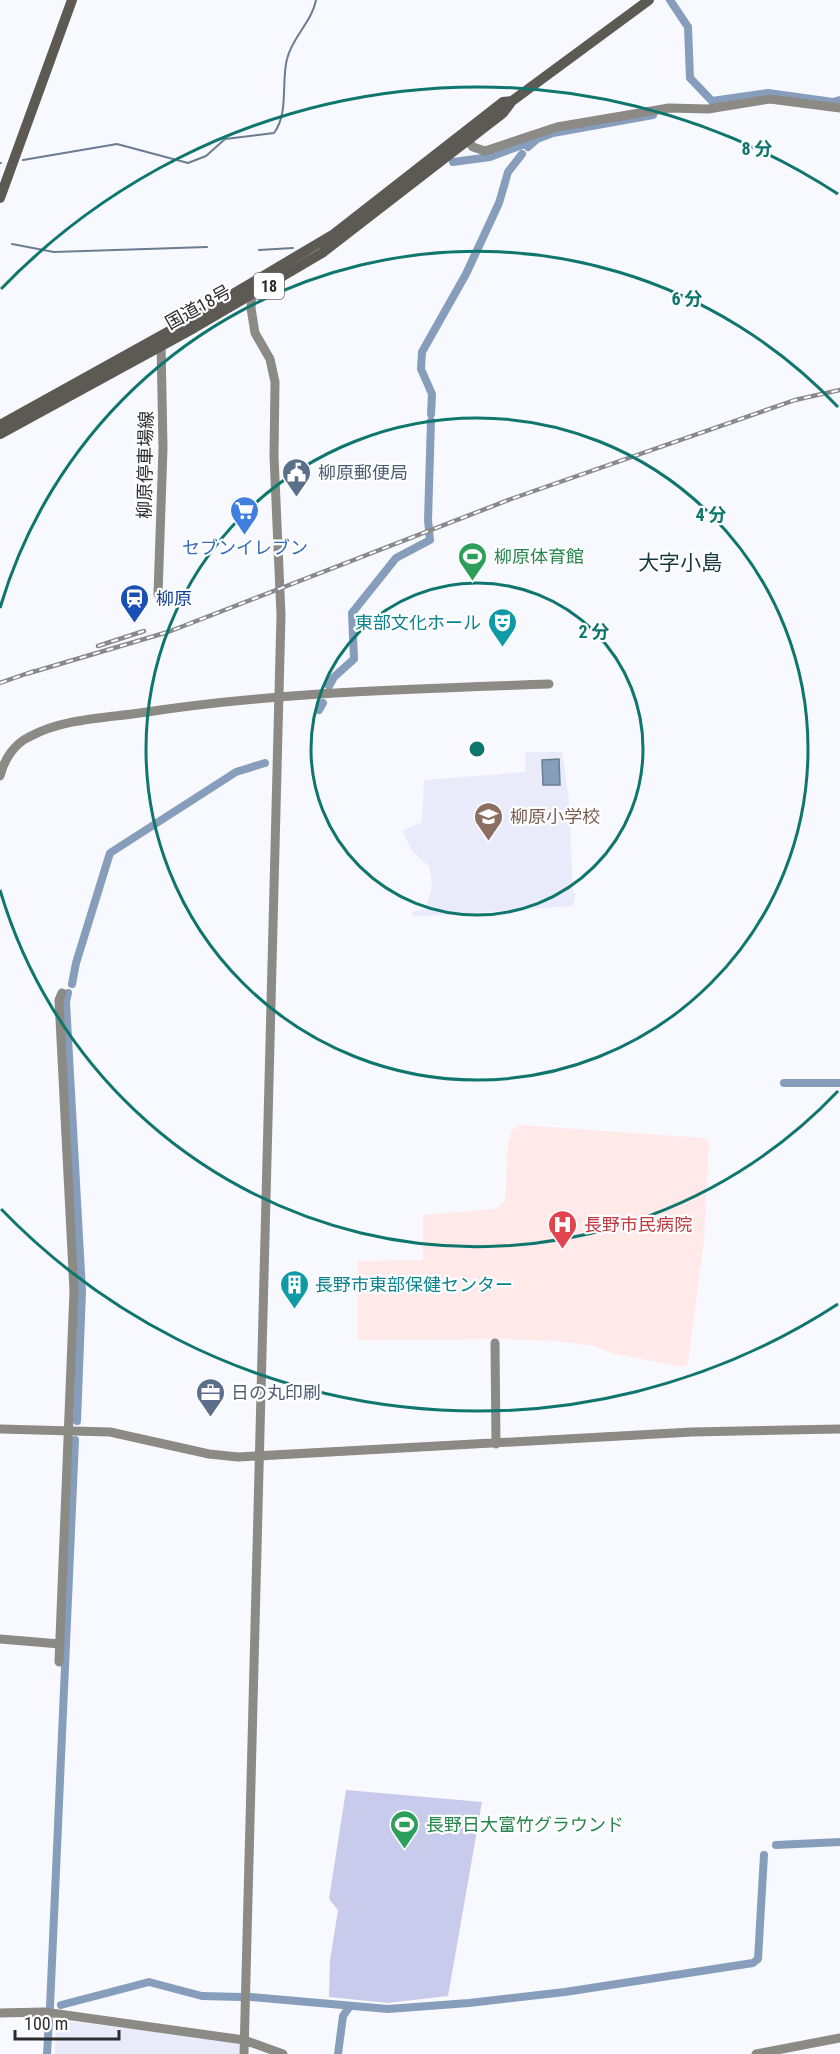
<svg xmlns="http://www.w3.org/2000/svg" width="840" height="2054" viewBox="0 0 840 2054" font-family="'Roboto Condensed','Noto Sans JP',sans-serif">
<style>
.built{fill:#eaebfa}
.medical{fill:#ffe9e9}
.green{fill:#c9cbec}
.water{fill:#869ebb;stroke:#6b7c91;stroke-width:1.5}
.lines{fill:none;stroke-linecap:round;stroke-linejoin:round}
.stream{stroke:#6b7c91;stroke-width:2}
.canal{stroke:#869ebb;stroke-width:8}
.secondary{stroke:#8c8a85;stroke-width:9}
.highway{stroke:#5d5a54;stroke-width:10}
.rail-casing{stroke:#89898d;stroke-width:4.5}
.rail{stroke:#fff;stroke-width:2;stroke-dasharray:7;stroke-linecap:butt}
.ring{fill:none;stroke:#0f766e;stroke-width:3}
.labels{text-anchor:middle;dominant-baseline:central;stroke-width:4.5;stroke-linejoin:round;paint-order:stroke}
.shield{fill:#fff;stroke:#6b6b6d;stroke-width:1.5}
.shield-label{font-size:16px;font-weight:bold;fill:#2c2c2f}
.street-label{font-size:18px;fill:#2c2c2f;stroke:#fff}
.service-label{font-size:18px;fill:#4e5e75;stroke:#fff;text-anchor:start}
.shop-label{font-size:18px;fill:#366cbe;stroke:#fff}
.leisure-label{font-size:18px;fill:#27864d;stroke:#fff;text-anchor:start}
.transit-label{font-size:18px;fill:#164399;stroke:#fff;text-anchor:start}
.culture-label{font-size:18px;fill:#0d838f;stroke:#fff;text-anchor:end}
.education-label{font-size:18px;fill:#785e54;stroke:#fff;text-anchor:start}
.health-label{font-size:18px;fill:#be3a42;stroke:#fff;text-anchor:start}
.quarter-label{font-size:21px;fill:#17383f;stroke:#fff}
.centre{fill:#0f766e;stroke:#fff;stroke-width:3}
.ring-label{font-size:18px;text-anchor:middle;font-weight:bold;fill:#0f766e;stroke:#fff;stroke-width:4.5;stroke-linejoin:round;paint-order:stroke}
</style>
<rect width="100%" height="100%" fill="#f8f8ff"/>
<path class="built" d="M525,752H562L569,800L573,893H576L573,906L413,917L412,912L425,909L432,888L430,867L413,852L402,831L422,822L424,780L525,772Z
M56,2020L243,2042L241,2054H55Z"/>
<path class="medical" d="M519,1125L705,1138L709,1142L704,1240L688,1364L682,1367L614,1354L593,1346L556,1341L509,1339L358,1340V1261L423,1260V1215L496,1209L505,1200L508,1143L512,1130Z"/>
<path class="green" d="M346,1790L482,1802L448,1996L388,2003L329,1997L330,1960L338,1910L329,1899Z"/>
<path class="water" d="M559,759L560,785H543L542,760Z"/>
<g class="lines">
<path class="stream" d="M23,160L117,144L188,163L206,156L225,139L274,133C289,113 281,82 287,59C292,37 312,22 316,0
M0,163H1
M12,244L54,252L207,247
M259,250L293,248"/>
<path class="canal" d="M670,0L688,27L690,78L712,101
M712,101L768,93L833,102L840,100
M528,147L537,139L553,133L653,115
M453,162L490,157L533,141
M431,414L432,394L421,369L422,352L466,274L499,203L508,172L522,154
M329,686L334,677L354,659L352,613L396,558L430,540L428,520L431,421
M319,710L323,703
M72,984L76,963L110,853L236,772L265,763
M68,993L66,1002L82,1291L77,1421
M784,1083H840
M776,1845L840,1842
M251,1997L388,2009L469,2003L565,1992L753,1963L758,1959L764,1855
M61,2005L149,1982L202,1996L241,1997
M50,2007L75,1440
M47,2054L49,2021
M338,2054L343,2016L350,2006"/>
<path class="secondary" d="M463,135L473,147L485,151L557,127L669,108L708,109L770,99L840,108
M158,594L163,448L161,342
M0,776C4,760 14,744 29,737C62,719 103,718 140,713C275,692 412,689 549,684
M495,1343L496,1444
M0,1429L110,1432L209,1454L238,1457L692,1432L840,1429
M0,1639L60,1644
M59,1662L74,1291L59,1000L62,993
M0,2013L44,2012L244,2040L283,2054
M244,2054L281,615L274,456L275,382L270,359L255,333L251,308L252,288
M756,2054L840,2038"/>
<path class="highway" d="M0,198L72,0
M0,425L189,320L334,234L503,102L512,101
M0,434L194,328L322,253L503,113L512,101L649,0"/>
<defs>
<path id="rail" d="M98,646L144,631
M26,674L168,632L511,499L795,400L840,390
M0,683L34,671"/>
</defs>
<use href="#rail" class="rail-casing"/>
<use href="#rail" class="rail"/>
</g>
<g class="ring">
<circle cx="477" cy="749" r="166"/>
<circle cx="477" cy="749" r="331"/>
<path d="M838 1091A497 497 0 0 1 0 890M0 608A497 497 0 0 1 838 407"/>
<path d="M838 1304A662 662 0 0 1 1 1209M1 289A662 662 0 0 1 838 194"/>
</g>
<defs>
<symbol id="civic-pin" viewBox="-11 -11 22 30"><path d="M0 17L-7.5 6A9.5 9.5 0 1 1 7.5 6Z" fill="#5c6f8a" stroke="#fff"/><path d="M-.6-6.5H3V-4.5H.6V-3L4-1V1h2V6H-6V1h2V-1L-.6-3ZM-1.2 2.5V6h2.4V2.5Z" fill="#fff"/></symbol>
<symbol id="supermarket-pin" viewBox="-11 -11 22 30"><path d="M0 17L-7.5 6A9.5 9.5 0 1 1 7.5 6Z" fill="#3f7fe0" stroke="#fff"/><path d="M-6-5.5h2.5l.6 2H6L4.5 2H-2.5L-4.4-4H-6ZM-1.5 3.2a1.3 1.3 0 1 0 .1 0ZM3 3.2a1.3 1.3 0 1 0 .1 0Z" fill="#fff"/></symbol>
<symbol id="stadium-pin" viewBox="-11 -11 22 30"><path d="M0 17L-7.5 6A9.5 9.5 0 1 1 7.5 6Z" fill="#2e9e5b" stroke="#fff"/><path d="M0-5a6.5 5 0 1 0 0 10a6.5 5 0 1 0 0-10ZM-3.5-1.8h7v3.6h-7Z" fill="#fff"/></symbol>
<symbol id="station-pin" viewBox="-11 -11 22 30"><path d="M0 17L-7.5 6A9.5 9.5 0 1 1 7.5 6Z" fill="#1a4fb4" stroke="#fff"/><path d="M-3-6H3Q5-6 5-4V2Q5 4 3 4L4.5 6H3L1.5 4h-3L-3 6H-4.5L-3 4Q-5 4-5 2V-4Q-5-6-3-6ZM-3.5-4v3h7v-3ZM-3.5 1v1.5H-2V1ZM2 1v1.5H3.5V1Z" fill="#fff"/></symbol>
<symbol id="theatre-pin" viewBox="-11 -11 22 30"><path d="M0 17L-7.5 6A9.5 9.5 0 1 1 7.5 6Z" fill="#0f9aa8" stroke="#fff"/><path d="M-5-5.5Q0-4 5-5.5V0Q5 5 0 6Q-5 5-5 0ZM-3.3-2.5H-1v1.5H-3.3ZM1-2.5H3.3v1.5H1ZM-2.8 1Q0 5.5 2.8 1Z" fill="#fff"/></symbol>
<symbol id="school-pin" viewBox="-11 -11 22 30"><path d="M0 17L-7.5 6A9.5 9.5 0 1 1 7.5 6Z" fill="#8d6e63" stroke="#fff"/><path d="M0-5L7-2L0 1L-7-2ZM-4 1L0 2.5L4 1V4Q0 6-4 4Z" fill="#fff"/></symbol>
<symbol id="hospital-pin" viewBox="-11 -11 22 30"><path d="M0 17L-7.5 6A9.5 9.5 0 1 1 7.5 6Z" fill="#e0444e" stroke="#fff"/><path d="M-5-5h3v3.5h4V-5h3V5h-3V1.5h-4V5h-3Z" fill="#fff"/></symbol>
<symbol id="building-pin" viewBox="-11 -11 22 30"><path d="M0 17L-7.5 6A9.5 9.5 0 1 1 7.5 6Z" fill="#0f9aa8" stroke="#fff"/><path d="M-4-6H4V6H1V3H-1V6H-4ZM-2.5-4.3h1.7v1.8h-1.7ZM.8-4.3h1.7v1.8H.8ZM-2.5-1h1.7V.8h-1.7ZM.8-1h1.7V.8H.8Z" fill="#fff"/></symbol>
<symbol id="office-pin" viewBox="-11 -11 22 30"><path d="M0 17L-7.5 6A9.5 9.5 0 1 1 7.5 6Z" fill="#5c6f8a" stroke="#fff"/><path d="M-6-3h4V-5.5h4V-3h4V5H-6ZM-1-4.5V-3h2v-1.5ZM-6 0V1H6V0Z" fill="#fff"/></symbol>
</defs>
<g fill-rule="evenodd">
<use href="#civic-pin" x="280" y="456" width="33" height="45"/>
<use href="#supermarket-pin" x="228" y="494" width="33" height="45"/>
<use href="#stadium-pin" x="456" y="540" width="33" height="45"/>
<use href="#station-pin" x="118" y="582" width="33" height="45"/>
<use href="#theatre-pin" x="486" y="606" width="33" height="45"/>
<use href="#school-pin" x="472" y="800" width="33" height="45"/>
<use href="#hospital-pin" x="546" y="1208" width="33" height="45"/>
<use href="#building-pin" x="278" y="1268" width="33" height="45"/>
<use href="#office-pin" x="194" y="1376" width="33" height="45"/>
<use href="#stadium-pin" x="388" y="1808" width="33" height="45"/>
</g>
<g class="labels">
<rect class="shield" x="254" y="273" width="30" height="26" rx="4.5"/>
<g class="shield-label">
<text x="269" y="286">18</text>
</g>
<g class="street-label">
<text transform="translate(198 307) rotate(-29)">国道18号</text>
<text transform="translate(145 465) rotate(-89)">柳原停車場線</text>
</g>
<g class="service-label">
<text x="318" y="472">柳原郵便局</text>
<text x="231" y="1392">日の丸印刷</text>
</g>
<g class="shop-label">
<text x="245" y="547">セブンイレブン</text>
</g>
<g class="leisure-label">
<text x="494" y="556">柳原体育館</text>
<text x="426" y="1824">長野日大富竹グラウンド</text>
</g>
<g class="transit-label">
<text x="156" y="598">柳原</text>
</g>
<g class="culture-label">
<text x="481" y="622">東部文化ホール</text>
<text x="315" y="1284" text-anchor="start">長野市東部保健センター</text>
</g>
<g class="education-label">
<text x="510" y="816">柳原小学校</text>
</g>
<g class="health-label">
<text x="584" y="1224">長野市民病院</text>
</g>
<g class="quarter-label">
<text x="680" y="563">大字小島</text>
</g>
</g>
<circle cx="477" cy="749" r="9" class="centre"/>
<g class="ring-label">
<text x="757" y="155">8 分</text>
<text x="687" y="305">6 分</text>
<text x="711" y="521">4 分</text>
<text x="594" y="638">2 分</text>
</g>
<path d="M15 2030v9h104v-9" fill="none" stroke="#2c2c2f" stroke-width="3"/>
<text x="24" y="2030" font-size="18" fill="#2c2c2f" stroke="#ffffff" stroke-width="4.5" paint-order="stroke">100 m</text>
</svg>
